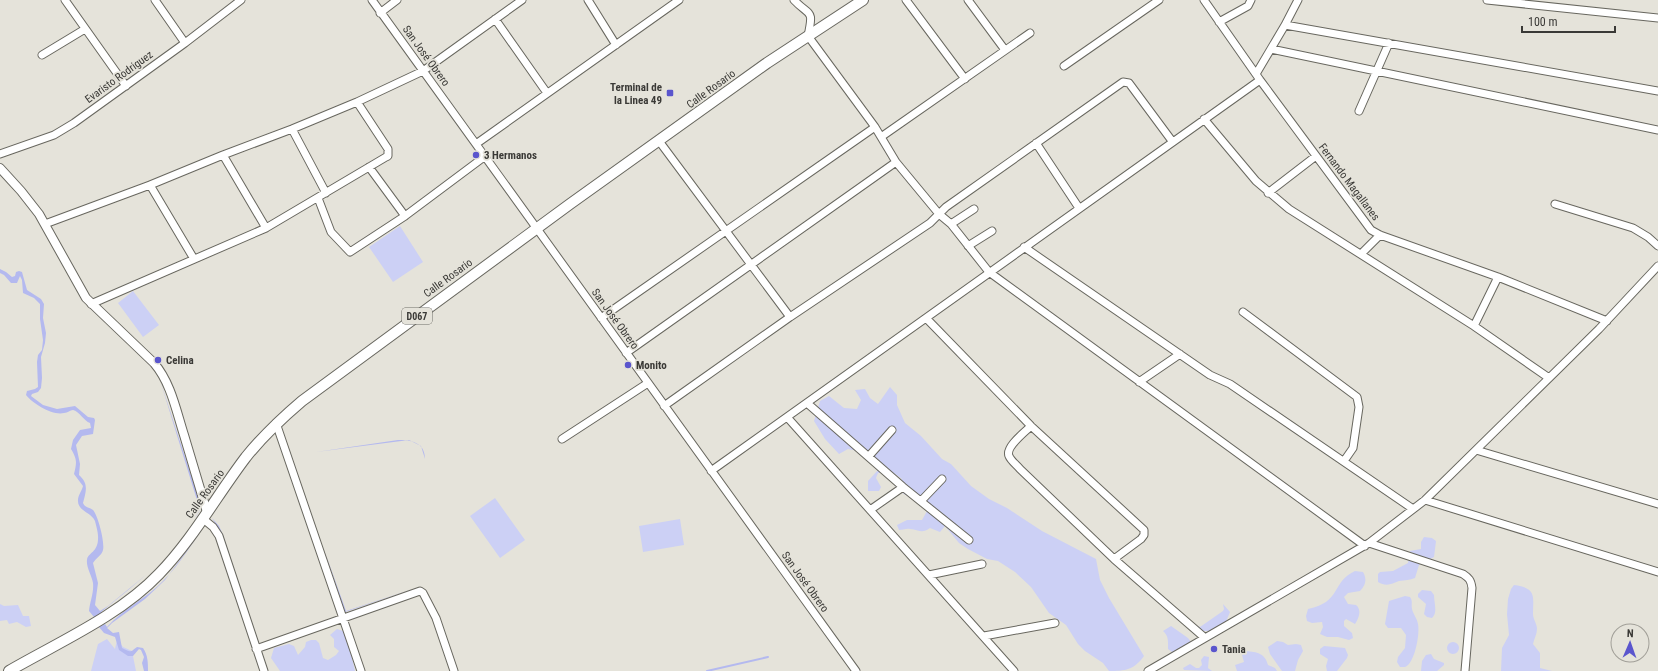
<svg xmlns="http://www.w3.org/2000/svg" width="1658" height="671" viewBox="0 0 1658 671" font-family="'Roboto Condensed',sans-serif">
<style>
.green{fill:#ccd0f5}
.water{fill:#b4b9ef}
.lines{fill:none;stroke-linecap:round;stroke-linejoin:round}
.stream{stroke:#b4b9ef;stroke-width:2}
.minor-casing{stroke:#68675f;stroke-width:9}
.tertiary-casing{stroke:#68675f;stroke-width:10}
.primary-casing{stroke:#68675f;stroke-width:12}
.minor{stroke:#fff;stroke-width:7}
.tertiary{stroke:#fff;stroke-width:8}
.primary{stroke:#fff;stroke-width:10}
.poi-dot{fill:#5a55cd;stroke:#e5e3da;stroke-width:1.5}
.labels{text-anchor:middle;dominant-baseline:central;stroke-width:3.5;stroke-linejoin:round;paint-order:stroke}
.shield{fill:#e5e3da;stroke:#6d6c67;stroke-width:1}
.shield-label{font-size:10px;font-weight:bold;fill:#3a3936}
.street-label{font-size:11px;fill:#3a3936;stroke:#e5e3da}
.poi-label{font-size:11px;font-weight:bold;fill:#3a3936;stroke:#e5e3da;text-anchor:start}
</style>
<rect width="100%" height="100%" fill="#e5e3da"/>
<path class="green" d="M400,226L423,262L393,282L369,247Z
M133,291L159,325L143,337L118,303Z
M890,387L897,395V405L905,423L921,436L942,459L951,464L971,486L989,499L1007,508L1042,531L1096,559L1100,580L1109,598L1144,656C1134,670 1125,671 1109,671L1103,663L1085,651L1078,644L1066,625L1049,613L1031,587L1015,572L998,561L987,559L968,549L959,543L945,526L940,532L930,528C922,534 919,530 910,529C907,528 902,530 899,530L897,525L907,520H922L927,511L926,506C918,501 899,493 895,487L902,479C892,471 891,471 878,473L876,478L881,487L879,491H868V481L878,470L867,453L848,449L839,454L825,439L814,421L820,401L829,396L844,408L857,409L861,400L855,390L865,389L870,398L878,404Z
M495,498L525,540L500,558L470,516Z
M680,519L684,545L643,552L639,526Z
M1424,537L1432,538L1436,541L1434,557L1419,565L1415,578C1410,580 1405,580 1399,581C1392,584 1386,587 1378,582V574L1380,572L1393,571L1408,563L1410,551L1421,549V542Z
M1355,571L1363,572C1367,579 1366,585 1360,591L1348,593L1344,597L1348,604L1356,605C1362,610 1359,618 1355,624L1346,619L1344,621V626L1352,633L1353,638L1349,640L1338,637H1327L1320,634L1323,627L1322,622L1312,623L1307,621L1306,616L1308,609C1342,602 1331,582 1355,571Z
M1514,585C1537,588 1533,596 1533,614C1533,619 1537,624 1537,629C1537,634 1534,639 1533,644L1540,653V668L1552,671H1501L1502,648L1509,635L1507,614L1508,599L1511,589Z
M1422,590L1431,591L1434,595C1434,603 1438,613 1432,618L1427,617L1424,614L1426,604L1418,597V594Z
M1405,596L1410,597C1413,601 1411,604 1412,609C1413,614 1417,618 1418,624C1420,633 1415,663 1405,667H1400L1397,662L1398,657L1405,648L1406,635L1401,628H1388L1385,624L1389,601Z
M0,604L4,606L18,605L23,616H29L31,626L26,627L17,622L9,624L7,620L0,621Z
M1223,604L1230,612L1225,624L1211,631H1198L1193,624L1200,627L1223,611L1224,609Z
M1171,626L1188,638L1191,642L1176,655L1168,649C1168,642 1169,636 1163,631Z
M337,629L346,632L355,671H280L271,658L274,648L289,644L294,646L298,655L305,647L306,642L311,640H316L319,643L323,658L328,660L336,655L339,651L334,647V639L330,635Z
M107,639L115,649L117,640L123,647L132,651L136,671H91L98,644Z
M1277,641L1283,642L1288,645L1296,644L1301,645L1303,651L1298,660L1295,671H1282L1270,654L1268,647Z
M1447 648a6 6 0 1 1 12 0a6 6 0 1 1-12 0Z
M1324,646L1345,648L1348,655L1347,658L1337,671H1327L1326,666L1328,659L1320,654V649Z
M1246,651C1257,652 1265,653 1268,665L1275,668L1277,671H1237L1235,665L1244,662L1242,655Z
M1431,654L1434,659L1444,663V665L1437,671H1421L1422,661L1426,655Z
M1204,656L1209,657L1208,668L1212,671L1184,670L1183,668L1190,664L1196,668H1199L1202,665L1201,660Z"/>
<path class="water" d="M0,269L6,272L12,277L15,276L16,272L19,271L22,272L27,290L41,299L44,304L43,318L46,333L45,343L41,357L42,378L41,388L38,392L32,394L31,396L43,405L57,409L75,406L88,417L94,418L95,420L93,434L82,436L76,445L80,464L79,475C89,484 86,491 83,503C85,508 89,507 93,510C98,515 105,543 103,550C102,555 96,558 93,563L98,583L95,605L100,611L108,606L147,574L127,591L101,612L102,613L94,617L89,611C90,601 94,593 93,583C92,576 86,567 87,560C88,552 99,553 98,536C98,532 96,525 95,521C91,512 77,511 78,500C78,495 82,491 83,486L74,474C77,462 77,459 71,449L73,440L80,430L91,428L90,423C84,421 79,411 73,410C70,410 68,413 64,413C53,416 33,404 26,395L27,391L35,389L38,387L37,362L38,355L42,350L43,340L40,319V304L34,298L23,293L22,280L20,276L17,283H11L4,275L0,273Z
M160,380L201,506L195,518L149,571L195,518L200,510Z
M398,440C411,440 425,442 425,459L421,446L409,440L316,452Z
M212,518L219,526L223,535L257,638L223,536Z
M206,525L165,580L145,599L112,623L107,628L113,633L119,632L122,648C132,653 130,652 137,647L143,648C148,655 148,663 148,671H144L142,663L144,657L141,650L139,649L133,656H128L119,650L115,637L104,633L99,627L105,624L107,627C123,609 147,598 164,580C180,564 192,543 206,525Z
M325,552L346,611L419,587L345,612Z"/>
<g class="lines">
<path class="stream" d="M707,671L768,657"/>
<defs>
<path id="minor" d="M65,0L126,86
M155,0L185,43
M372,0L856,671
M588,0L616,45
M794,0C810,17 814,8 808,36L875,127L896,162L939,214L951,224L989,272L1365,546
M906,0L965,79
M968,0L1005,50
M1204,0L1260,80L1371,230L1380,235L1498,277L1607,321
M1487,0L1658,18
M380,13L397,0
M495,19L547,93
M1219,22L1248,6L1251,0
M1285,25L1658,91
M1271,49L1658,130
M42,55L85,29
M1064,66L1159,0
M1256,74L1285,25L1298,0
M1359,111L1389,43
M1204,119L1256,181L1289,209L1474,326L1549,378
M292,129L326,193
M881,137L1030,33
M659,141L790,317
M1036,143L1079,208
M476,144L679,0
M0,154L54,135L74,123L185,43L241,0
M223,155L266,228
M369,167L405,216
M150,185L223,155L292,129L357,102L423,71L522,0
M1268,193L1316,156
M318,198L331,232L350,252L405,216L484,157
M1555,204L1633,228L1648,237L1658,246
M45,224L150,185L194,259
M951,224L974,209
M968,246L992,231
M1024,247L1210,375L1230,384L1413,509
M1361,254L1380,235
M91,304L266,228L386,157L388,156V149L357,102
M1243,312L1357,397L1359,407L1353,448L1344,461
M601,318L875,127
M926,318L1031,426L1144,530V535L1141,539L1114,559
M1474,326L1498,277
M626,353L896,162
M1139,382L1180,354
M807,403L903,487L969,540
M664,406L790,317L930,223L946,207L1123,82L1129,83L1172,141
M787,417L1014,671
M276,423L361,671
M1031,426C1025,432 1005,447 1009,456C1011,461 1017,465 1020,469L1114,559L1205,638
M562,439L648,383
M1476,450L1658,504
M869,456L892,430
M711,471L1260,80
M1425,500L1658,572
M921,501L942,479
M870,510L903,487
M202,518L213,527L219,536L264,671
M1369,543L1463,574C1469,578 1471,580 1472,588L1465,671
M929,575L982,564
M984,636L1055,623
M256,649L420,591L423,593L436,618L454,671
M1148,671L1369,543L1425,500L1599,329L1658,266"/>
<path id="tertiary" d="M0,168L21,191L39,214L86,298L154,363C171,383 176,410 184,435C192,461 199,486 207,512"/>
<path id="primary" d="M9,671C59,642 119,616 159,574C193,539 217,495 246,457C263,436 282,418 302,401L570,204L767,63L863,0"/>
</defs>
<use href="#minor" class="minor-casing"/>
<use href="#tertiary" class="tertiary-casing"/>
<use href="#primary" class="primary-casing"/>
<use href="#minor" class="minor"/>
<use href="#tertiary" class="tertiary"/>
<use href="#primary" class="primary"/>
</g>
<g class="poi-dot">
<rect x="666" y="89" width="8" height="8" rx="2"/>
<circle cx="476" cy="155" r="4"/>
<circle cx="158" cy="360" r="4"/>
<circle cx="628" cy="365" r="4"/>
<circle cx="1214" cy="649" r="4"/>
</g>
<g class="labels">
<rect class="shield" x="402" y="308" width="30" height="16" rx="3"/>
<g class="shield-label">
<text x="417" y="316">D067</text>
</g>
<g class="street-label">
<text transform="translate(426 56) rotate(54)">San José Obrero</text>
<text transform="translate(119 77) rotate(-36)">Evaristo Rodriguez</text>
<text transform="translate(711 89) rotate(-36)">Calle Rosario</text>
<text transform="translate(1349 182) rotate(53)">Fernando Magallanes</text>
<text transform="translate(448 278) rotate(-36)">Calle Rosario</text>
<text transform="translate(615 319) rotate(54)">San José Obrero</text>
<text transform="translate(205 494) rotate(-54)">Calle Rosario</text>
<text transform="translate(805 582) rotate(54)">San José Obrero</text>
</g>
<g class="poi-label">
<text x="662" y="87" text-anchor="end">Terminal de<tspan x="662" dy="13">la Linea 49</tspan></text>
<text x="484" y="155">3 Hermanos</text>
<text x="166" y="360">Celina</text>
<text x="636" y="365">Monito</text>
<text x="1222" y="649">Tania</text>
</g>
</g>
<g transform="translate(1630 643) rotate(2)"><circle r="19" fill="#e5e3da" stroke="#a19f98"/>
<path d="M0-3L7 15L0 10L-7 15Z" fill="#5a55cd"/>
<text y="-6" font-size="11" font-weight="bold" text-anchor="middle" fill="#3a3936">N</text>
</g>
<path d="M1522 26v6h93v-6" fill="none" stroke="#3a3936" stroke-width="2"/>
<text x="1528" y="26" font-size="12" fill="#3a3936" stroke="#e5e3da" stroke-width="3" paint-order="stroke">100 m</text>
</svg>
